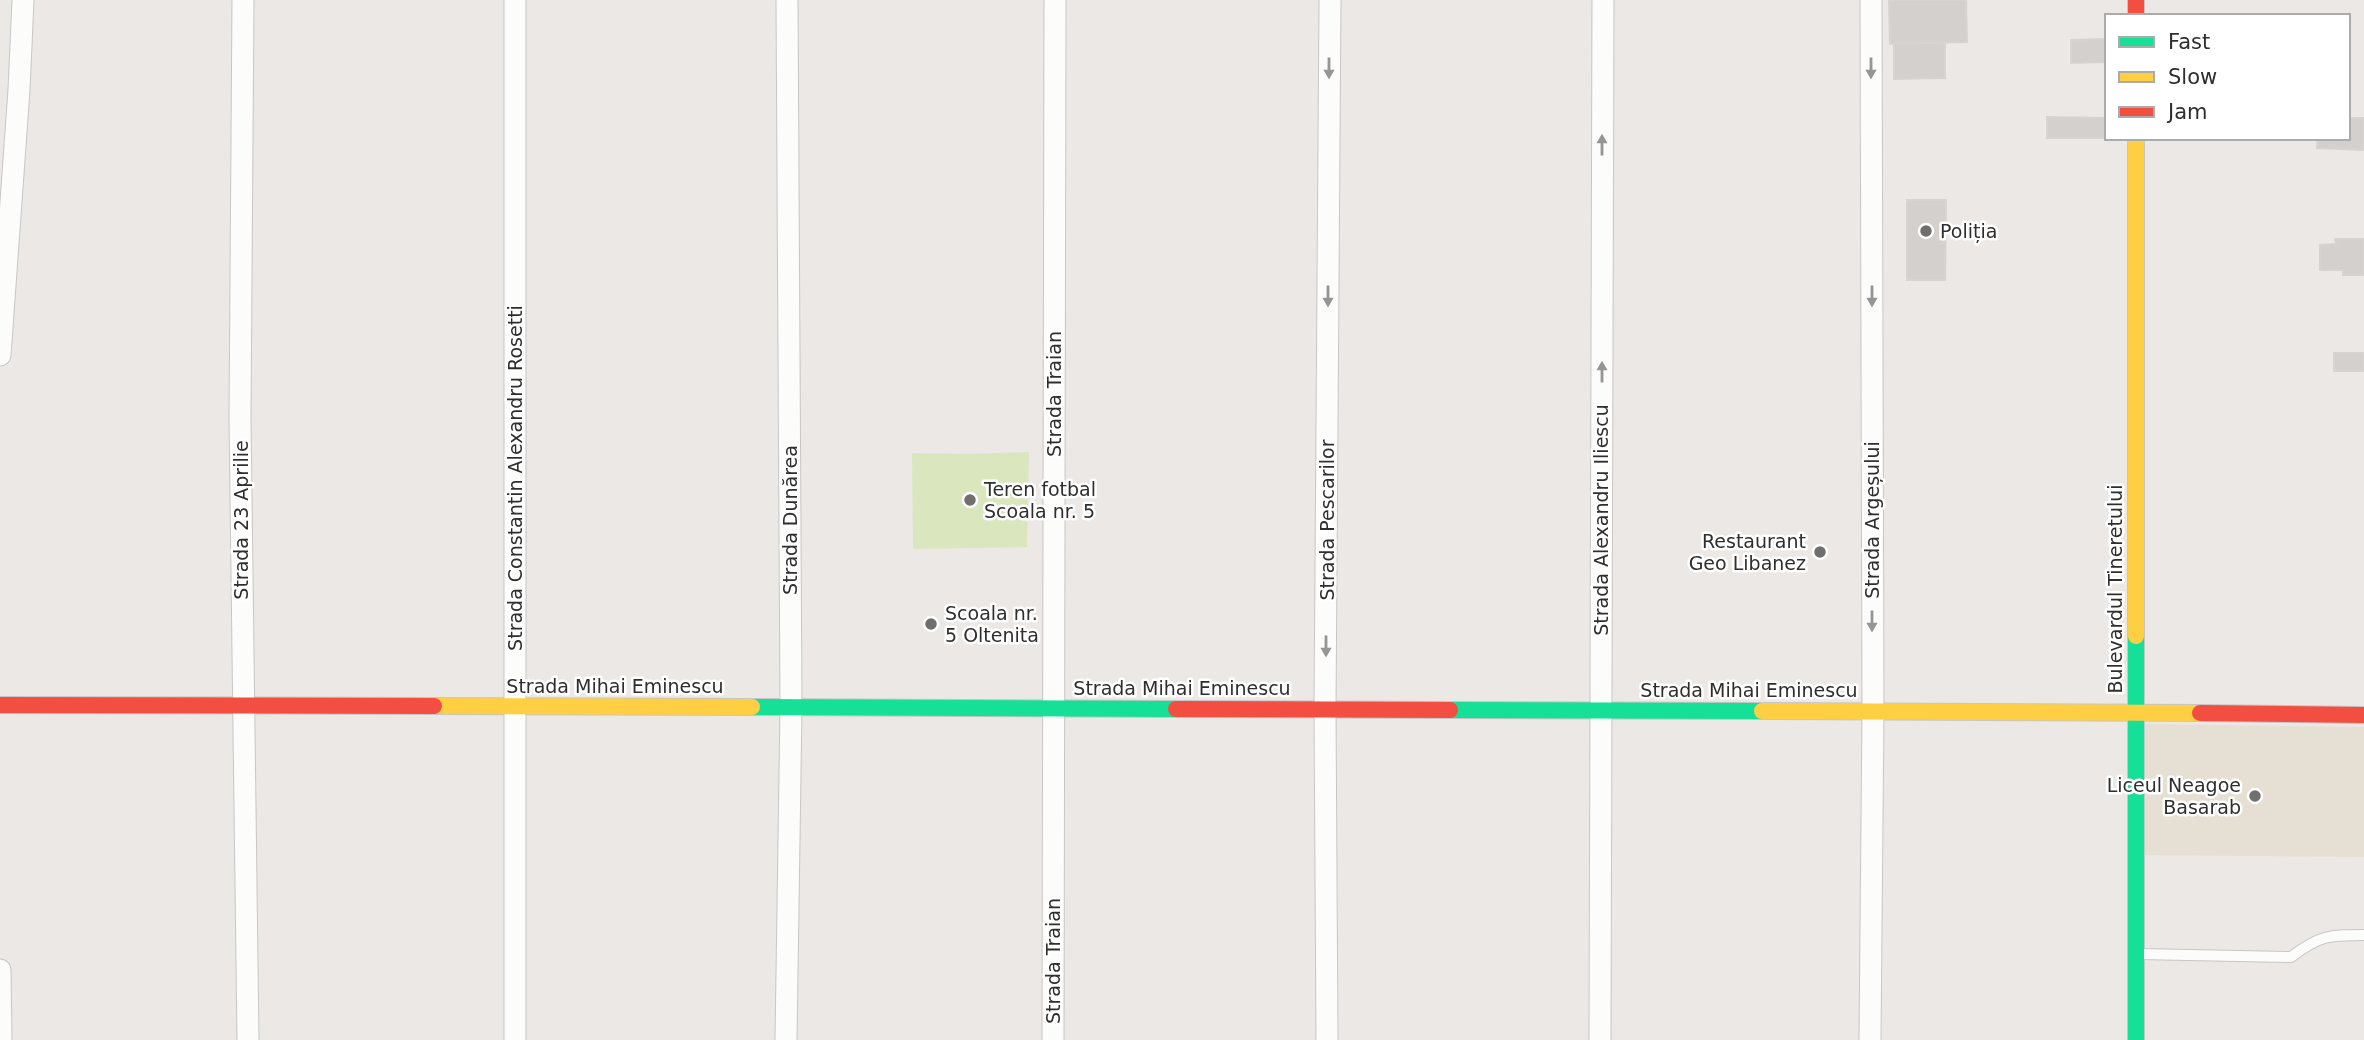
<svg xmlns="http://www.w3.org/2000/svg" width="2364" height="1040" viewBox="0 0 2364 1040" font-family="'DejaVu Sans',sans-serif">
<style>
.education{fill:#e5dfd4}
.pitch{fill:#dae7be}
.building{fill:#d3d0ce;stroke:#d6d4d1;stroke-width:2}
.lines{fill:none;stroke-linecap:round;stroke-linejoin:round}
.lane-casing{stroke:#c8c6c7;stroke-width:12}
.street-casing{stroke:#c8c6c7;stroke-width:23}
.fast-casing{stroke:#c8c6c7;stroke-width:18}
.slow-casing{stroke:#c8c6c7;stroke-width:18}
.jam-casing{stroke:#c8c6c7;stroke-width:18}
.lane{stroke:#fcfcfb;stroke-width:10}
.street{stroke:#fcfcfb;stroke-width:21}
.fast{stroke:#16e098;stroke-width:16}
.slow{stroke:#ffcf43;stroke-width:16}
.jam{stroke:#f24e42;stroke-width:16}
.oneway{fill:#959594}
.poi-dot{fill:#706f6e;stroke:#fff;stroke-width:2.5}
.labels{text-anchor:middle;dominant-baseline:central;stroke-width:5;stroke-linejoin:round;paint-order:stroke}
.poi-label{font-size:19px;fill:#2e2e2e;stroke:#fff;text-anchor:start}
.street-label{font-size:19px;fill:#2e2e2e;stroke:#fff}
</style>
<rect width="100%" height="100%" fill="#ebe8e5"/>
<path class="education" d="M2144,724L2364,727V857L2145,855Z"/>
<path class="pitch" d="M1029,452L1027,547L913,549L912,453L970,454Z"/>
<path class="building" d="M1889,0H1966L1967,42L1890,44Z
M2107,39V62L2071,63V40Z
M1894,43H1945V78L1894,79Z
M2047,117L2106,118V138H2047Z
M2348,118H2364V150L2317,148L2318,138H2348Z
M1907,200H1946L1945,280H1907Z
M2335,239H2364V275H2343V270H2320V245L2336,244Z
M2334,353H2364V371H2334Z"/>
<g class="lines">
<defs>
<path id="lane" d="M2139,954L2291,957C2320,935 2329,935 2364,935"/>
<path id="street" d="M243,0L240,418L248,1040
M515,0V1040
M0,355L19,90L23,0
M0,970L1,1040
M786,1040L791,707L787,0
M1053,1040L1055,0
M1327,1040L1325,709L1330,0
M1600,1040L1603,0
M1870,1040L1873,711L1871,0"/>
<path id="fast" d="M2136,636V1040
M752,707L1176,709
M1450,710L1762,711"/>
<path id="slow" d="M2136,138V636
M434,706L752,707
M1762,711L2200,713"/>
<path id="jam" d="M2136,0V16
M0,705L434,706
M1176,709L1450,710
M2200,713L2364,715"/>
</defs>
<use href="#lane" class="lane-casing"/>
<use href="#street" class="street-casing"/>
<use href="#fast" class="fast-casing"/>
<use href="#slow" class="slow-casing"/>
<use href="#jam" class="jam-casing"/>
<use href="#lane" class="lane"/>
<use href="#street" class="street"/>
<use href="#fast" class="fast"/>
<use href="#slow" class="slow"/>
<use href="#jam" class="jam"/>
</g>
<defs><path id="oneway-solid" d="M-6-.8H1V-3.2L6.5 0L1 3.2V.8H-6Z" transform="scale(1.75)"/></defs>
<g class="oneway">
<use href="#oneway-solid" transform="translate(1329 68) rotate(90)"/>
<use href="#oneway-solid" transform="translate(1871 68) rotate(90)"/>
<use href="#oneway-solid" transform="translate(1602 145) rotate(-90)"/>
<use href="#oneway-solid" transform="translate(1328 296) rotate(90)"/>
<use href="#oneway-solid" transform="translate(1872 296) rotate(90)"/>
<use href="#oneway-solid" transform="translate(1602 372) rotate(-90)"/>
<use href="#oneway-solid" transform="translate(1872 621) rotate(90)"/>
<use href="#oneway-solid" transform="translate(1326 646) rotate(90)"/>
</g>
<g class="poi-dot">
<circle cx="1926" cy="231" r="7"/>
<circle cx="970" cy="500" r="7"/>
<circle cx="1820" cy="552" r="7"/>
<circle cx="931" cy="624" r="7"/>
<circle cx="2255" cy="796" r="7"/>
</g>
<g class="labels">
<g class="poi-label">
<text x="1940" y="231">Poliția</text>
<text x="984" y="489">Teren fotbal<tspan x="984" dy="22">Scoala nr. 5</tspan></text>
<text x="1806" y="541" text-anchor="end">Restaurant<tspan x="1806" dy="22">Geo Libanez</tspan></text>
<text x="945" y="613">Scoala nr.<tspan x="945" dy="22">5 Oltenita</tspan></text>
<text x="2241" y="785" text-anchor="end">Liceul Neagoe<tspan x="2241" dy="22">Basarab</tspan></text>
</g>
<g class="street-label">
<text transform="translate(1054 394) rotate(-90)">Strada Traian</text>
<text transform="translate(515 478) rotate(-90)">Strada Constantin Alexandru Rosetti</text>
<text transform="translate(241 520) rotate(-90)">Strada 23 Aprilie</text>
<text transform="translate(790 520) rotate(-90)">Strada Dunărea</text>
<text transform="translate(1327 520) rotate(-90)">Strada Pescarilor</text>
<text transform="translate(1601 520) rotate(-90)">Strada Alexandru Iliescu</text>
<text transform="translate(1872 520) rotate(-90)">Strada Argeșului</text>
<text transform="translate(2115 589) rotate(-90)">Bulevardul Tineretului</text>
<text x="615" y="686">Strada Mihai Eminescu</text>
<text x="1182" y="688">Strada Mihai Eminescu</text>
<text x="1749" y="690">Strada Mihai Eminescu</text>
<text transform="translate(1053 961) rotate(-90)">Strada Traian</text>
</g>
</g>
<rect x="2105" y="14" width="245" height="126" fill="#ffffff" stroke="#ababab" stroke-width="2"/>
<rect x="2119" y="37" width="35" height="10" fill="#16e098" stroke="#ababab" stroke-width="2"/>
<text x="2168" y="49" font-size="21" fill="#2e2e2e">Fast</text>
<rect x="2119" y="72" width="35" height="10" fill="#ffcf43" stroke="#ababab" stroke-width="2"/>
<text x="2168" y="84" font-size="21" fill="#2e2e2e">Slow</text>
<rect x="2119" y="107" width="35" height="10" fill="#f24e42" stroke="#ababab" stroke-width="2"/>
<text x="2168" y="119" font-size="21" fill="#2e2e2e">Jam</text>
</svg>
